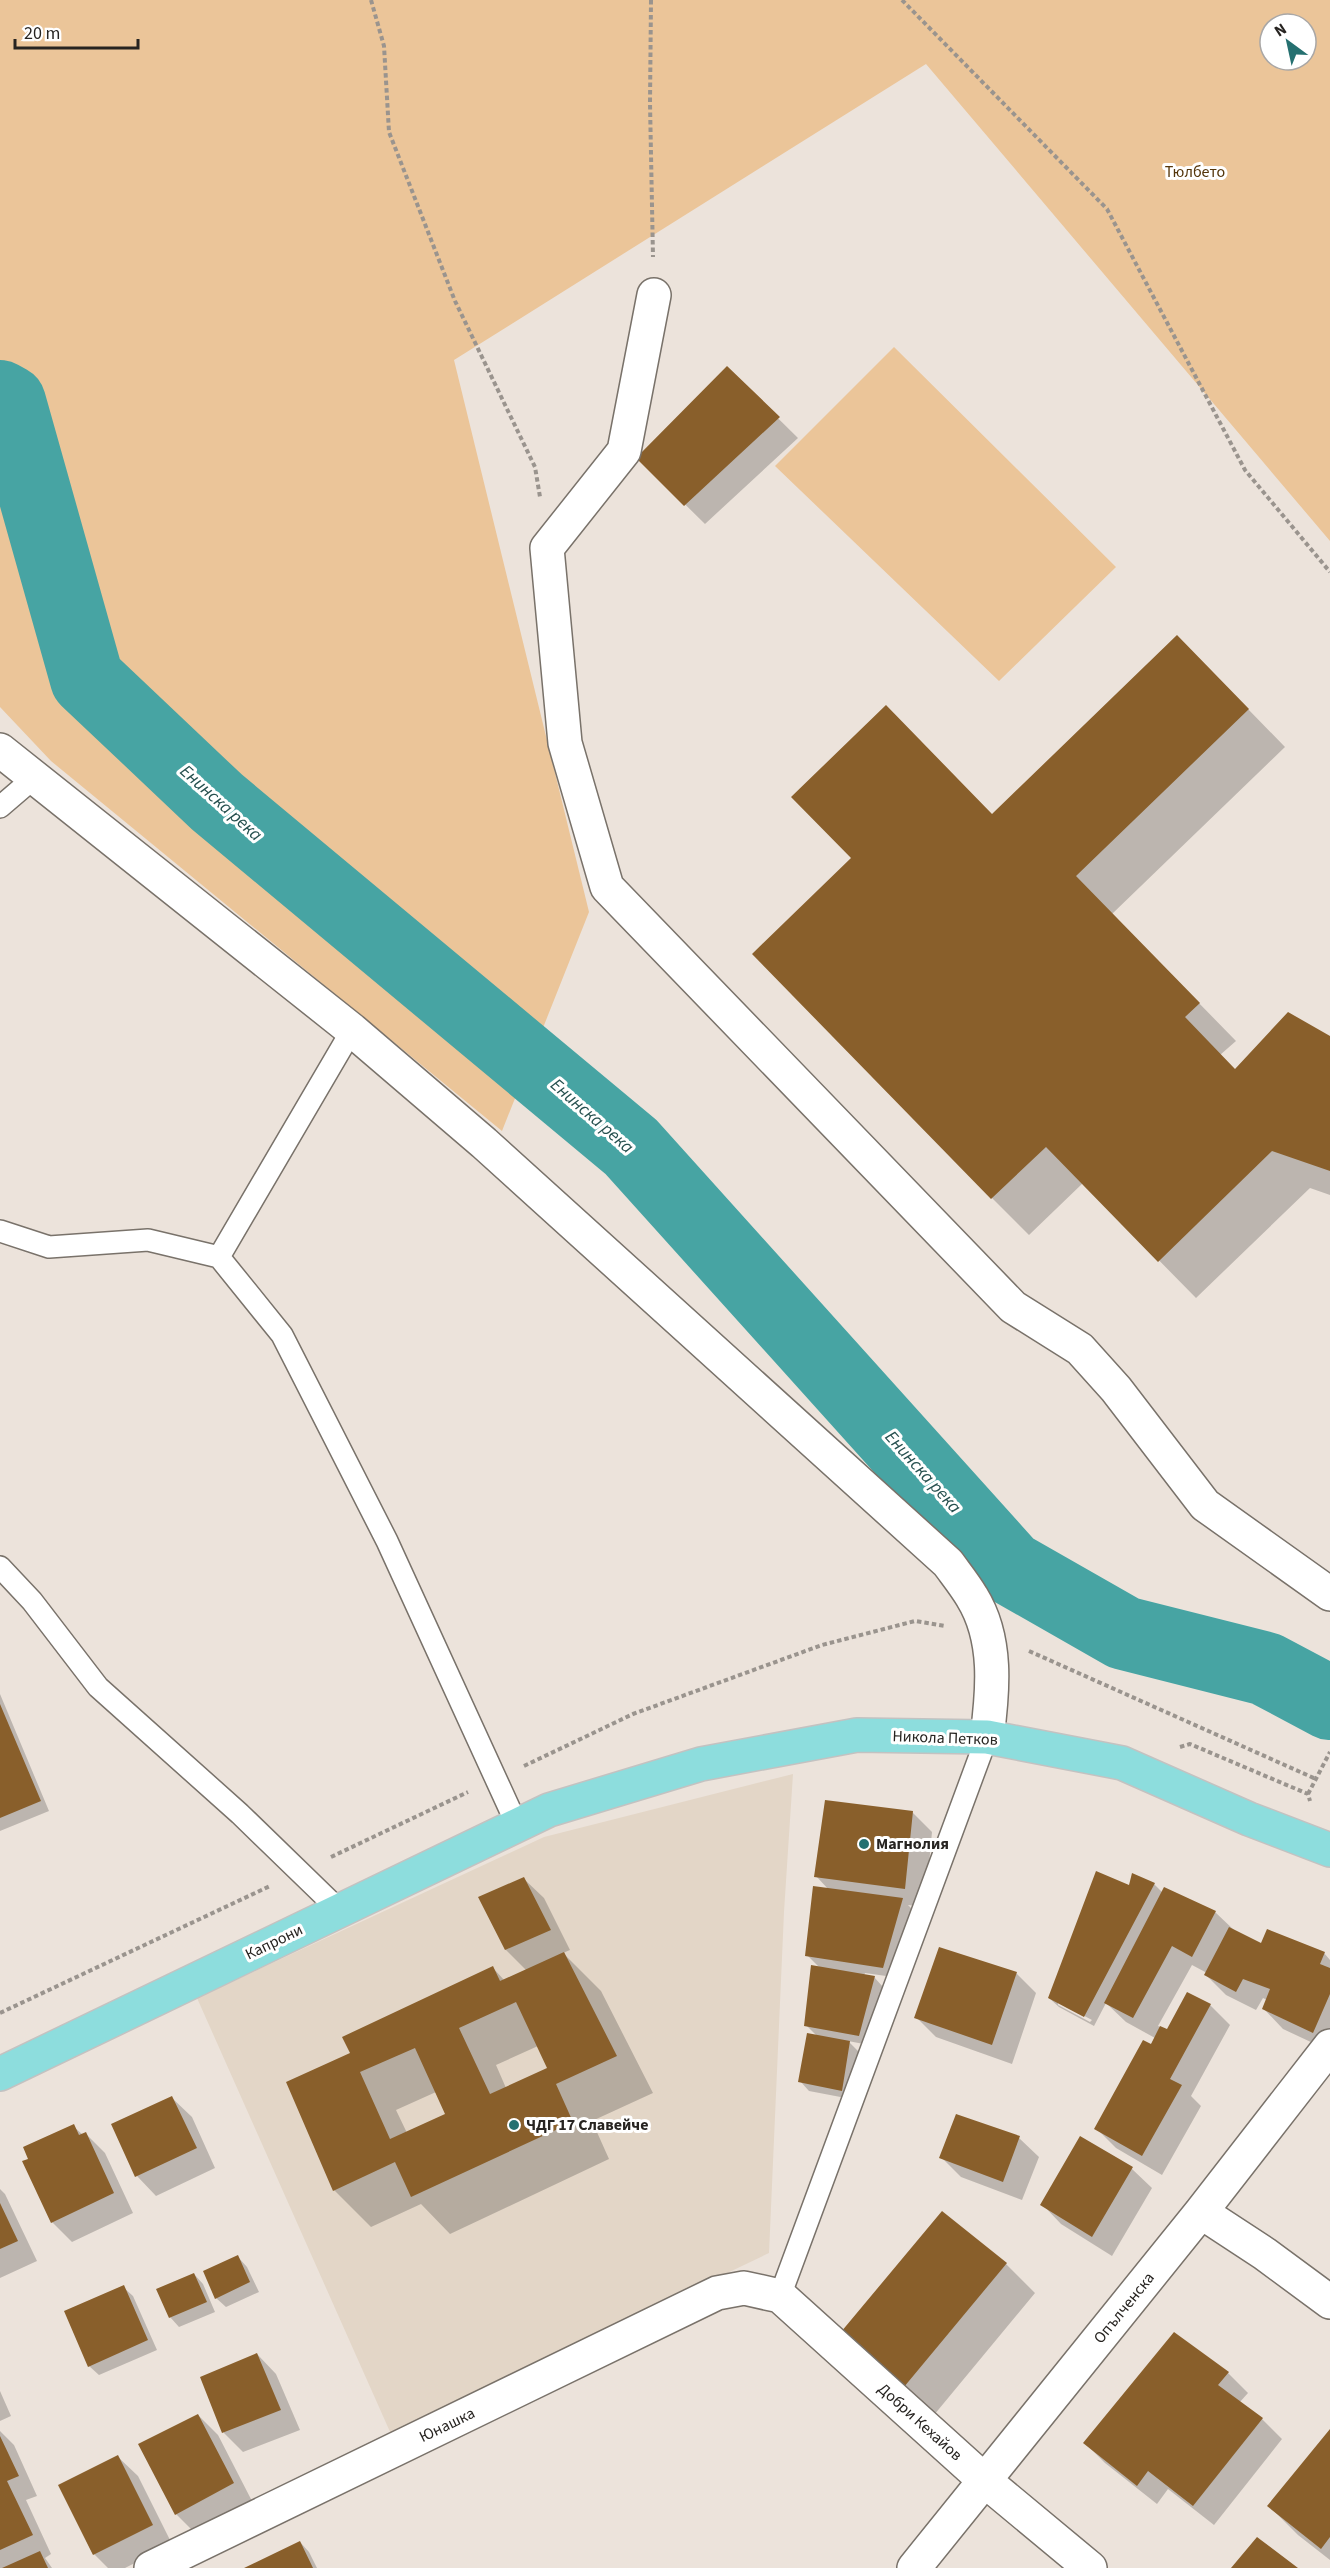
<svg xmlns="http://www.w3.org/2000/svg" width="1330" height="2568" viewBox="0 0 1330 2568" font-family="'Source Sans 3',sans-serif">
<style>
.built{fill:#e3d6c7}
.green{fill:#ebc599;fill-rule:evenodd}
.shadow{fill:#0003;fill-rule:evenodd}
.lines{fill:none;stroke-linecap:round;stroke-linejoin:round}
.river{stroke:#47a4a3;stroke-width:74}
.building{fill:#895f2b;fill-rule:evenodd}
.service-casing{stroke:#79726a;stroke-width:24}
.minor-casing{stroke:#79726a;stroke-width:36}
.primary-casing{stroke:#c3c2c1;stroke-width:36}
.path{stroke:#9a948e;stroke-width:4;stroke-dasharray:4.5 3;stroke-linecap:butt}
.service{stroke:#fff;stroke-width:21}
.minor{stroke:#fff;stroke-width:33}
.primary{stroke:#8ddddd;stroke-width:33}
.poi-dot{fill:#257070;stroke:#fff;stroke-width:2}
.labels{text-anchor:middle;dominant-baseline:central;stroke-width:6;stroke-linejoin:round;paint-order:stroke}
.park-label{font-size:16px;fill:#54350a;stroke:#fff}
.street-label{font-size:16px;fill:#272421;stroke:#fff}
.poi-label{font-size:16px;font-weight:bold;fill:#272421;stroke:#fff;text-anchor:start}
.water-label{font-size:18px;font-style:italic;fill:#26504f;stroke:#fff}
</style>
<rect width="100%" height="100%" fill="#ece3db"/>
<path class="built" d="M793,1774L784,1912L769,2253L391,2434L197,1998L544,1837Z"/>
<path class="green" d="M0,0H1330V541L926,64L454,360L589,912L502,1131L51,761L0,707ZM1270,24H1306V60H1270Z
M894,347L1116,567L999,681L775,466Z"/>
<path class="shadow" d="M727,368L798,438L705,524L638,458Z
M1214,674L1285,747L1112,914L1236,1041L1220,1055L1235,1071L1330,1037V1195L1310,1188L1196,1298L1083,1183L1029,1235L992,1198L993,815Z
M0,1694L49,1811L0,1831Z
M912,1812L932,1832L925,1907L908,1905L912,1909L893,1977L865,1973L864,1976L874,1977L883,1987L869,2045L848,2041L859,2052L851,2099L809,2091L800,2081L817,2036L806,2025L820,1968L807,1955L829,1890L816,1876Z
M524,1879L544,1898L570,1950L563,1953L601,1991L653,2093L592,2121L609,2159L450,2234L421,2204L371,2227L334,2190L352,2054L493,1968L505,1981L527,1971L506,1950L480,1898ZM538,2046L549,2069L506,2088L496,2065ZM436,2092L447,2115L407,2133L396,2110Z
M1154,1884L1163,1893L1215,1912L1235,1931L1262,1945L1324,1953L1330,1960V2051L1283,2029L1264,2009L1267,2000L1263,1998L1256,2010L1226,1995L1206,1975L1207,1973L1192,1965L1158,2026L1168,2031L1210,2005L1230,2025L1191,2096L1201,2106L1162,2175L1116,2148L1096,2128L1155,2038L1126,2022L1106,2003L1094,2026L1059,2007L1049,1998L1130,1887ZM1058,2002L1092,2020L1090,2022L1058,2005Z
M1016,1973L1036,1993L1012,2064L936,2037L916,2017Z
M172,2098L192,2117L215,2168L156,2196L137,2176Z
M73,2126L83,2135L86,2134L105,2153L133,2213L72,2242L52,2222Z
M1019,2138L1039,2157L1022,2200L961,2177L941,2157Z
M1080,2138L1132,2169L1152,2188L1112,2256L1061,2224L1042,2204Z
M0,2189L5,2194L37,2261L0,2278Z
M238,2257L247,2267L259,2292L226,2307L216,2298Z
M1006,2264L1035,2293L934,2415L872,2361Z
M194,2274L203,2284L215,2312L179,2327L170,2317Z
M123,2287L133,2296L157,2350L99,2375L89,2366Z
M1174,2334L1228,2373L1248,2393L1239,2403L1262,2419L1282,2439L1214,2525L1168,2489L1157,2504L1105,2463L1085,2443Z
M257,2354L276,2374L300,2430L243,2452L224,2433L202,2377Z
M0,2391L11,2416L0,2421Z
M198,2415L218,2435L253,2503L196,2534L176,2514Z
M0,2431L14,2445L37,2496L26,2500L51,2554L45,2558L52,2568H0Z
M1330,2432V2560L1298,2535L1269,2506Z
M118,2457L138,2476L172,2544L125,2568H108L94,2554Z
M300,2542L309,2552L317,2568H247Z"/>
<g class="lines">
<path class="river" d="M0,397L9,402L87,679L217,802L631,1147L1010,1568L1124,1633L1266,1669L1330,1703"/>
</g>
<path class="building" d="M727,366L780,417L684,506L636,458Z
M1177,635L1249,709L1076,876L1200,1003L1185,1017L1235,1069L1288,1012L1330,1036V1171L1272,1151L1158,1262L1046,1147L991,1199L752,954L851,858L791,797L886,705L992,814Z
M0,1704L41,1801L0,1818Z
M825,1800L913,1811L905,1889L814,1877Z
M1096,1871L1129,1885L1132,1873L1155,1883L1084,2017L1048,1998Z
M524,1877L551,1930L505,1950L478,1897Z
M813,1886L903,1898L883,1968L805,1956Z
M1164,1887L1216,1911L1192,1957L1172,1946L1133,2018L1104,2003Z
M1229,1927L1261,1943L1267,1929L1325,1952L1320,1964L1330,1968V1994L1313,2033L1262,2009L1270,1989L1243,1979L1236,1992L1204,1975Z
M939,1947L1017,1972L992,2045L914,2018Z
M564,1952L617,2056L556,2084L573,2122L411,2197L395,2162L333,2191L286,2082L350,2053L342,2037L493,1966L500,1981ZM516,2002L547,2068L490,2094L459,2028ZM415,2048L445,2114L390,2139L360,2072Z
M811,1965L875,1976L859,2036L804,2026Z
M1187,1992L1211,2004L1170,2079L1182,2085L1142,2156L1094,2129L1143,2040L1151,2044L1160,2026L1167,2029Z
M807,2033L850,2041L842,2091L798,2082Z
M172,2096L197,2148L135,2177L111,2124Z
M956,2114L1020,2136L1003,2182L939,2158Z
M74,2124L79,2135L86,2132L114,2193L51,2223L22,2161L28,2159L23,2147Z
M1080,2136L1133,2167L1092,2237L1040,2205Z
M0,2203L18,2241L0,2249Z
M942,2211L1007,2263L904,2387L841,2332Z
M238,2255L250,2282L215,2299L203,2271Z
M194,2273L207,2302L169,2318L156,2289Z
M124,2285L148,2340L88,2367L64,2311Z
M1174,2332L1229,2372L1218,2385L1263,2418L1193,2506L1148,2471L1137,2486L1083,2443Z
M257,2353L281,2410L222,2433L200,2377Z
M198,2414L234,2483L175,2515L138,2444Z
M1330,2429V2537L1321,2549L1267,2506Z
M0,2436L19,2476L7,2481L33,2535L0,2550Z
M118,2455L153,2525L93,2555L58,2485Z
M1257,2537L1298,2568H1231Z
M300,2541L313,2568H244Z
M40,2551L48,2568H2Z"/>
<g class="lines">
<defs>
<path id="service" d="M0,807L35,777
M0,1231L49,1247L148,1240L219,1257L282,1335L387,1541L517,1825
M219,1257L352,1030
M0,1567L32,1601L98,1687L240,1814L339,1910
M780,2296L987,1737"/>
<path id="minor" d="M654,295L624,451L547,548L565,743L607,887L1013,1307L1080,1349L1116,1389L1205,1505L1330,1594
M0,750L352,1030L484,1143L948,1563C956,1574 965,1585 972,1597C998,1639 993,1691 987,1737
M1201,2212L1265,2254L1330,2302
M151,2568L717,2293L744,2288L780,2296L984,2480L1090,2568
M914,2568L1201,2212L1330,2046"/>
<path id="primary" d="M0,2074L549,1810L701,1764L857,1735L987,1737L1122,1763L1249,1819L1330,1850"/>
</defs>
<use href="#service" class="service-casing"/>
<use href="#minor" class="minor-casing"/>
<use href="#primary" class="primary-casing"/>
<path class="path" d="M371,0L384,46L389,132L455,301L535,467L540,497
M651,0L650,103L653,257
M902,0L1107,209L1245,470L1330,572
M1029,1651L1316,1779
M1180,1747L1190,1744L1308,1794L1310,1801
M524,1766L633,1714L822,1645L915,1621L945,1626
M1308,1794L1330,1752
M331,1857L468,1792
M0,2013L270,1886"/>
<use href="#service" class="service"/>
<use href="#minor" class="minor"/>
<use href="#primary" class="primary"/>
</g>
<g class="poi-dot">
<circle cx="864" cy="1844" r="6"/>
<circle cx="514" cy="2125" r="6"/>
</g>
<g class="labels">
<g class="park-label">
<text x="1195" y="172">Тюлбето</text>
</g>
<g class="street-label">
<text transform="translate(945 1738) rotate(2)">Никола Петков</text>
<text transform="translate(274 1942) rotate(-26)">Капрони</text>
<text transform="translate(1124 2308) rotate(-51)">Опълченска</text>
<text transform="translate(920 2422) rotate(42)">Добри Кехайов</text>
<text transform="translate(447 2425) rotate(-26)">Юнашка</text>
</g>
<g class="poi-label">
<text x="876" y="1844">Магнолия</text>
<text x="526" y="2125">ЧДГ 17 Славейче</text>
</g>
<g class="water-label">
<text transform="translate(221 803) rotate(42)">Енинска река</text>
<text transform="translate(592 1116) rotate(41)">Енинска река</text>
<text transform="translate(923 1472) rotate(48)">Енинска река</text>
</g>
</g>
<g transform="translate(1288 42) rotate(327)"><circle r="28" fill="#ffffff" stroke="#a9a7a6" stroke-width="1.5"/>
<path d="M0-4.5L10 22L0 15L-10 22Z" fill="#257070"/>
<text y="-9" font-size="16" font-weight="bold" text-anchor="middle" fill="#272421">N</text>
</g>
<path d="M15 39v9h123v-9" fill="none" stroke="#272421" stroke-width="3"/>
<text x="24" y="39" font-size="18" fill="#272421" stroke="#ffffff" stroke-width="4.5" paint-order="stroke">20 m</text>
</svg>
